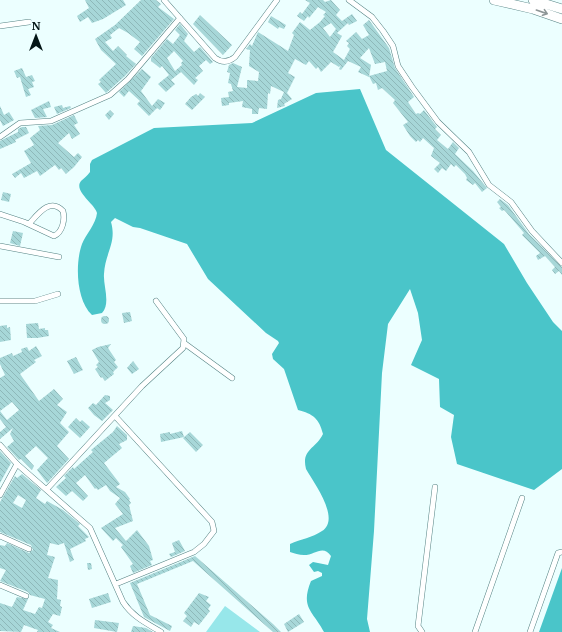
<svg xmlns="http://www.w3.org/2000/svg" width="562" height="632" viewBox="0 0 562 632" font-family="Merriweather,serif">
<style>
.park{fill:#97e7ea}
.water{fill:#4ac5c9}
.building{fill:url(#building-back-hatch);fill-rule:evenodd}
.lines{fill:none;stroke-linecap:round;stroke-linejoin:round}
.street-casing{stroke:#548283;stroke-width:6}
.highway-casing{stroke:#548283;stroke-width:10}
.street{stroke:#fff;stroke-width:5}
.highway{stroke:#fff;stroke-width:9}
.oneway{stroke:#8e9697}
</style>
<defs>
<pattern id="building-back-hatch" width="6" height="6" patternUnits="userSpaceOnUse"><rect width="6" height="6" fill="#a7d7d8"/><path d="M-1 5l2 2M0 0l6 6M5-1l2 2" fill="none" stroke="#8eb8b9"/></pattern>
</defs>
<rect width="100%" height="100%" fill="#ecffff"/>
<path class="park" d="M225,606L260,632H206Z"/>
<path class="water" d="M360,89L386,150L504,244L527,283L553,322L562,331V469L534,490L457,464L451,437L454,415L440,407L439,379L411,365L422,340L418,313L410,289L388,324L382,373L374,531L367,619L370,632H324C313,611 300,608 311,581L322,576V573L318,571L314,572L309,565L313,562L328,565L331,556C323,544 315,555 304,555C299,555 294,553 290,552V544C301,539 312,538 322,531C341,519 314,483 306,469C301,449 316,449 323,434C319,418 313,414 298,410L284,369L273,359L272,354L279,343L278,341L266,333L208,279L187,244L140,228L133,227L115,218L111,222C117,243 105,253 104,274C103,286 111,303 102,313L92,315C76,300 75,263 82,244C86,234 96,224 97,213C95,204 73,191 81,181C84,178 87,176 90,172V164L92,160L154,128L252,123L316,93Z
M562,568V632H539Z"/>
<path class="building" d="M85,0H123L126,5L103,19L92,23L88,17L80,22L77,16L89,8Z
M141,0H156L161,4L158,7L174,19L142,56L134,49L140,42L128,33L119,28L110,35L112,38L105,42L113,51L118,46L127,55L126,56L136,64L125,76L106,93L98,84L101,82L99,80L116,64L101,50L95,39L115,25Z
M305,0H323L325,2L331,0L340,10L336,15L342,21L352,14L357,21L349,25L348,23L337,33L342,36L333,52L344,60L350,49L347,46L349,43L346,41L356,32L362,39L369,35L363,25L369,20L389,48L395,68L414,97L408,102L416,114L418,113L420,114L424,110L437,127L435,129L441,135L437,140L448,149L453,142L459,148L455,154L473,171L487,188L482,192L475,183L473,185L466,180L467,178L465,174L456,165L454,167L451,164L446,171L442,168L438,173L434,169L440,163L431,156L434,148L423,138L420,142L418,140L416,142L410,136L403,125L408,122L393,103L395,100L382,88L378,90L376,83L373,84L369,76L387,71L385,62L375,64L369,48L360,58L371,65L369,77L358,72L361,67L348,61L341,70L339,69L341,65L339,67L331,62L321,72L318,67L316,69L309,61L306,65L295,59L288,73L295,77L287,93L292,99L284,104L285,106L277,108L278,100L281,99L284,92L271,86L270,94L268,93L267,109L259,108L258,114H252V109L242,107L243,101L229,103V105L222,106L221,98L229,97L228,92L233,91L231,84L228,83L230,73L227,72L229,65L233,63L242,67L237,87L247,88V80L258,81L259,72L249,66L250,50L246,49L250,44L252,46L258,32L288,51L294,35L292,33L300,22L310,30L320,22L325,16L323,15L326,12L318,7L309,18L308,16L304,21L297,16L300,12L302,14L310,3ZM331,23L336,29L330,37L323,28Z
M200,15L232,45L223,55L193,24Z
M271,16L286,25L284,29L279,27L278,29L268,22Z
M180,24L188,34L184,41L194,52L200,47L213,62L210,64L206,60L199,66L203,71L195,78L198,80L194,85L181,72L171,80L175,84L166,92L158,84L169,75L162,66L160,68L151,61V58L167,39L173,44L180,35L175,30ZM174,51L183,61L181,63L182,65L175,71L167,58Z
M22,68L26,77L32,75L35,81L32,82L34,87L28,89L31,95L26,97L20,77L17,78L14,71Z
M142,69L151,77L141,91L152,106L158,99L165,103L160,110L157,108L149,116L137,104L140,101L129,91L124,97L119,92Z
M200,93L205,97L192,110L185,104L191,97L196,94L198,96Z
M49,101L51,107L43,109L47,117L35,118L31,110Z
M62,105L63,108L70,106L71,108L57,114L54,107Z
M0,106L4,115L9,112L14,120L3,126L0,120Z
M110,110L114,114L109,120L105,115Z
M74,115L78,123L74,125L80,134L72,139L69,133L58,143L74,157L78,153L82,157L74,167L66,174L61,168L59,170L55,165L40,176L37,171L24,178L21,173L15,178L12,174L31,163L24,151L34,145L30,138L40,130L38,126L52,125Z
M22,127H26L29,133L15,140L16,142L0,149V141L18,132V129Z
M3,192L11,194L9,202L1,200Z
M500,199L508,205L529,234L562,267V275L559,271L555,274L552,270L555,267L545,256L538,260L536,256L540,253L522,235L524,233L506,212L504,210L502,211L499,208L501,207L497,202Z
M13,231L23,233L20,246L10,243Z
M130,312L132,321L124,323L122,313Z
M101 320a4 4 0 1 1 8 0a4 4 0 1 1-8 0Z
M38,323L39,329L45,328V330H48L49,336L37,338H27L26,324Z
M7,325V328L10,327L11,340L0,342V326Z
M111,344L108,348L116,360L114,362L118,367L113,372L114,374L105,381L102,377L101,378L95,369L98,367L96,365L99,362L92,350L98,347Z
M36,346L42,356L34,360L36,362L20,374L39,401L54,389L63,399L57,405L67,412L60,423L69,432L57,446L69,459L47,483L37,470L48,458L36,446L25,456L34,466L32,470L21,459L19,460L7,447L14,441L10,434L13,428L0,439V432L6,427L0,419V378L5,375L0,364V358L12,353L13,356L22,352L21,349L27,347L29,351ZM12,402L19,410L7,420L0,411Z
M76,357L83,370L74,374L67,361Z
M133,361L139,369L132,374L127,368Z
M105,395L110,396V400L105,403L113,410L102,421L94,415L88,408L93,403L96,405Z
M76,418L80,422L82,420L90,427L80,438L68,427Z
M117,426L127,435V440L119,444L122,448L104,463L120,484L116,487L125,492L130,499L129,500L131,503L129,505L133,521L115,528L126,541L137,530L149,546L153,560L150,561L152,565L133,573L130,566L133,564L121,547L123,545L116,538L113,541L101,528L123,514L115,504L120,498L110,491L106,485L98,490L96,488L95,489L85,475L76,483L88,496L83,501L72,491L66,496L56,487L66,478L64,476L73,467L74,469L93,452L91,450L113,432Z
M182,431L184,437L161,442L160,434L170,432V434Z
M190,432L203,445L196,452L183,438Z
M0,451L11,463L0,483Z
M22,474L41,490L36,498L45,504L47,501L63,510L80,524L78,526L89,537L85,539L86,541L70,549L74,560L70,562L64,543L58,545L50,543L47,555L55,557L48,578L58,580L57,599L61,600L60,606L62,607L60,616L53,614L48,622L53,625L51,628L60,632H37L38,630L24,625L21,632L0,631V603L12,607L17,597L28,599L23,610L35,614L39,607L42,608L45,599L30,595L28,592L0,581L6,570L0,568V545L5,546L7,543L29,553L33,550L31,545L0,532V502L15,476L17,478ZM18,495L26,500L22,508L13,503Z
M179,540L185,551L171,557L169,554L175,552L172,543Z
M195,556L273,624L281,632H273L193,561L137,584L150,615L172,626L170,631L144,617L130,583Z
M87,563H91L92,569L88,570Z
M108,593L111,602L92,608L89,599Z
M199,593L209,597L206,601L211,605L208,609L210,611L199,625L194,622L191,627L183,621L187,616L184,613Z
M299,614L304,622L288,632L284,624Z
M95,620L119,623L117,632L94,628Z
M133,626L146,628L153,632H131Z"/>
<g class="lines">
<defs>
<path id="street" d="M164,0L215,58C222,63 229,62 235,57L277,0
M349,0L372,17L383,31L393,46L398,66L412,87L438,122L469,152L489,185L511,202L532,231L562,263
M0,26L29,22
M0,137L20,123L51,121L110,95L128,79L180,18
M0,214L24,222L54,236C63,232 65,219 63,211C50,197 38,214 29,224
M0,246L59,257
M0,301H35L58,294
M184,343L232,378
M115,416L212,522L214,531L204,544L194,552L116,584
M0,445L17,464L90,528L123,602C133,617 146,623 161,632
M47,489L142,386L183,348L184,339L156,301
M0,495L17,464
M0,536L29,549
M0,585L26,596
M422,632L418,626L435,487
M475,632L522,498
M530,632L558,553L562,552"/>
<path id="highway" d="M494,0L533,9L562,19
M533,0L562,9"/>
</defs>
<use href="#street" class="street-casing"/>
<use href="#highway" class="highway-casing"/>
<use href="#street" class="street"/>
<use href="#highway" class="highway"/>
</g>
<defs><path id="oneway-shaft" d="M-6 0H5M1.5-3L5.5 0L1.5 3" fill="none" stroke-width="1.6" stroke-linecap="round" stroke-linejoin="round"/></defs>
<use class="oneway" href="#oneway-shaft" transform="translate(542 12) rotate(19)"/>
<g transform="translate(36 36)" stroke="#ecffff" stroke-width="3" paint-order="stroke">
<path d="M0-3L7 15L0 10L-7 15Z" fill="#041617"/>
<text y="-6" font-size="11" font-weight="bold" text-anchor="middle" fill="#041617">N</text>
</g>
</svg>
